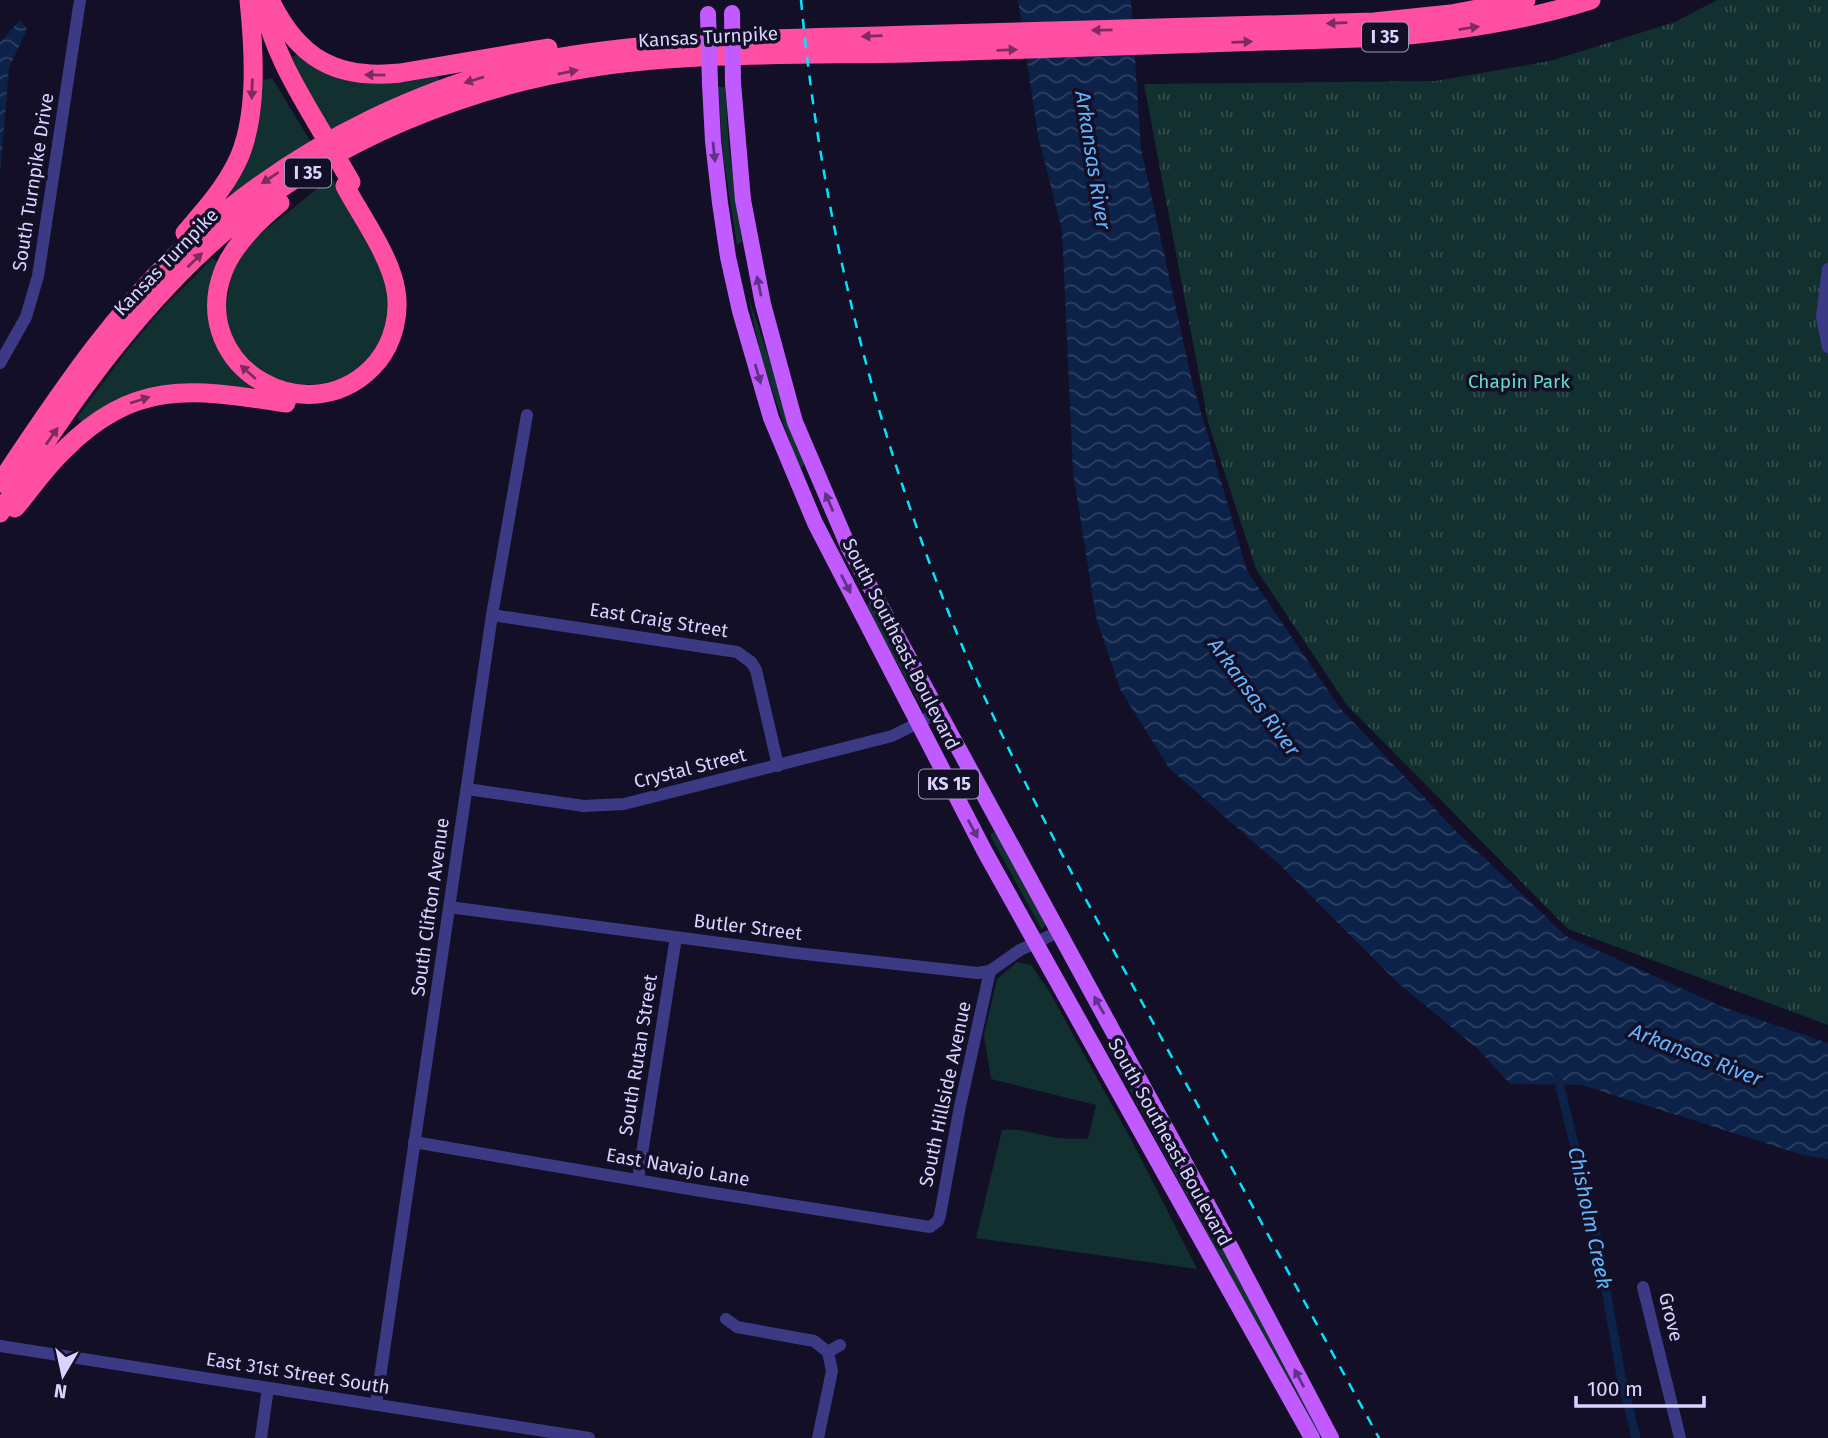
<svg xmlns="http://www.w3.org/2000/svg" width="1828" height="1438" viewBox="0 0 1828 1438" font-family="'Fira Sans',sans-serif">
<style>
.grass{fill:#12302f}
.park{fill:url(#park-tufts)}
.water{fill:url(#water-waves)}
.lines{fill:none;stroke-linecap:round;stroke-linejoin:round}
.canal{stroke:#0c2248;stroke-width:9}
.minor{stroke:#3d3a85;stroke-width:12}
.major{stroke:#c25bff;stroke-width:16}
.highway{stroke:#ff4fa3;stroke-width:19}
.rail{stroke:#00e5ff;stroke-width:2.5;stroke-dasharray:10 9;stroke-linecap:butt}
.major-bridge{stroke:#c25bff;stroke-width:16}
.highway-bridge{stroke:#ff4fa3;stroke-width:19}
.oneway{fill:#7d2c5e}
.oneway2{fill:#623188}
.labels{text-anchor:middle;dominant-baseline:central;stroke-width:7;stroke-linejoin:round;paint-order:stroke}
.shield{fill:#130f26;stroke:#9e99be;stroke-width:2}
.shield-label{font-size:18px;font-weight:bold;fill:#d9d4ff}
.street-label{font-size:19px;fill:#d9d4ff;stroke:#130f26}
.park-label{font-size:19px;fill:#5fe0c0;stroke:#130f26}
.water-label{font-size:21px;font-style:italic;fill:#62b6ff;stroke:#130f26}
</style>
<defs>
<pattern id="park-tufts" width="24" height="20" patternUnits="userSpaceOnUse" patternTransform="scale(1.75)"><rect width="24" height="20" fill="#12302f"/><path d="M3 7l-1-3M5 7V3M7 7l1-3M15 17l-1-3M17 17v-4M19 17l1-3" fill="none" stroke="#344d4e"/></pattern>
<pattern id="water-waves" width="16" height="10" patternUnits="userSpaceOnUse" patternTransform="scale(1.75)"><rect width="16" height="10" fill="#0c2248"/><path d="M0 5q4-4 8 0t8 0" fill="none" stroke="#2f4163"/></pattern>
</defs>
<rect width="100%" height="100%" fill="#130f26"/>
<path class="grass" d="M299,53L305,58L438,74L440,83L327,135L287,60Z
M272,78L312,144L234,195L229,188L257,82Z
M718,87H725L729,148L742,242L737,245L723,155Z
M332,177L380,266L388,288L389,320L379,349L338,384H274L238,356L224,319L233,266L258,236Z
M213,258L220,265L226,358L241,378L253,386L250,392L213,388L84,423L77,418L125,353L163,308Z
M748,295L804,464L801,469L796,460L761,357Z
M869,603L872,604L930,708L929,712L925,713L867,609V604Z
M995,832L1046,924L1042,930L991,837V833Z
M1017,962L1031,965L1049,991L1132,1141L1197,1269L976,1238L1002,1130C1021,1127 1040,1136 1059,1138C1068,1139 1078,1138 1088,1139L1096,1105L991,1079L984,1035L997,979Z
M1110,1045L1119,1057L1327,1438H1318L1107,1048Z"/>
<path class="park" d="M1717,0H1828V1025L1568,929L1347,705L1256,569L1208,422L1144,84L1435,81L1550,61L1675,22Z"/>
<path class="water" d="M1018,0H1131L1141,149L1192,381L1247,571L1340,708L1455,830L1566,936L1725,1008L1828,1043V1159L1803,1155L1582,1085L1510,1084L1478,1049L1398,983L1281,866L1169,768L1120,689L1096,617L1073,472L1062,230L1038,136Z
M20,20L27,29L9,68L0,174V42Z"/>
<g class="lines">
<path class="canal" d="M1557,1074L1597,1238L1621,1376L1636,1438"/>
<path class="minor" d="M1828,269L1822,317L1828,347
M0,363L26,317L38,276L80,0
M492,615L737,652L751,662L756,670L778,766
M467,789L584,806L624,804L892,736L938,713
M449,907L796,953L978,973L990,971L1020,950L1058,932
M414,1142L701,1191L930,1227L938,1221L940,1215L960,1106L990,971
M638,1179L676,937
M1643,1287L1680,1438
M726,1319L737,1327L814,1341L828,1352L832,1371L818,1438
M0,1346L589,1438
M828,1352L840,1345
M376,1405L492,615L527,415
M261,1438L268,1388"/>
<path class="major" d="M733,83L743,200L763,304L795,422L849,548L1222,1231L1331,1438
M710,84L713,141L720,203L728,257L740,311L771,418L815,523L985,852L1312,1438"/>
<path class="highway" d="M270,0C298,58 336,80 400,73L548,48
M263,2C272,47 293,83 316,122
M280,203C258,221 233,245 223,272C187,369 313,439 378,361C393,342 400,315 396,291C391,257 361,216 345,186
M185,233C204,211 223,190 236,164C259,119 254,49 249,0
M0,483C60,393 120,302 203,230C303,143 430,80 561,57C676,38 793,39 909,35C1064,30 1219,27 1374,22L1451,14L1526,0
M15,508C31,489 45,468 63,451C135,378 194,389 286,403
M0,513C64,410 138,304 231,226C333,141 464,87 594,67C695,52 806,55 908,53C1068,49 1228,43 1388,37C1457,31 1525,21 1591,0"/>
<path class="rail" d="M801,0C821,216 874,430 956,631C1011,765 1081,891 1150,1017C1226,1157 1302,1298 1379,1438"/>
<path class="major-bridge" d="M732,13L733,83
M708,14L710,84"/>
<path class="highway-bridge" d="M316,122L351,182"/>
</g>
<defs><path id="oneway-solid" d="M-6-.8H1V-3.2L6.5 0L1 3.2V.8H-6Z" transform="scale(1.75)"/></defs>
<g class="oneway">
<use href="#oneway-solid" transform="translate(1337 23) rotate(178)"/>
<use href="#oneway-solid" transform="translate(1469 28) rotate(-9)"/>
<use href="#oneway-solid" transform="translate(1102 30) rotate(179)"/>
<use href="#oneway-solid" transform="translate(872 36) rotate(178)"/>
<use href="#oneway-solid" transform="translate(1242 42) rotate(-2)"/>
<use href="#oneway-solid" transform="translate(1007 50) rotate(-2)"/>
<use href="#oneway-solid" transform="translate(568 72) rotate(-11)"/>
<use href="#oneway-solid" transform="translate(375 75) rotate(-179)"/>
<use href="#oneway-solid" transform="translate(474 80) rotate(163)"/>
<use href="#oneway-solid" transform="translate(252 89) rotate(92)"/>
<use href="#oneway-solid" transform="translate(270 178) rotate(146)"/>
<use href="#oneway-solid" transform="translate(195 260) rotate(-44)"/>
<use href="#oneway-solid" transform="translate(248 372) rotate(-138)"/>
<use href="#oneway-solid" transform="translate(140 400) rotate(-18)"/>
<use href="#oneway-solid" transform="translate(52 436) rotate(-55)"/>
</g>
<g class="oneway2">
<use href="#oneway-solid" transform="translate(714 152) rotate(84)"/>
<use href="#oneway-solid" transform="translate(759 286) rotate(-102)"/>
<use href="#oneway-solid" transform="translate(758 374) rotate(74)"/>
<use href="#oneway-solid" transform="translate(829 502) rotate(-113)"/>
<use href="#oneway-solid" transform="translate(846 584) rotate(63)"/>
<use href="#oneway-solid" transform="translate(973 829) rotate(62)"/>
<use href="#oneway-solid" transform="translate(1099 1005) rotate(-119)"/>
<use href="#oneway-solid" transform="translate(1299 1378) rotate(-118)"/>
</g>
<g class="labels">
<g class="shield">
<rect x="1362" y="22.5" width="46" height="29" rx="5"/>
<rect x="285" y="158.5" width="46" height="29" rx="5"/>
<rect x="919" y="769.5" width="60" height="29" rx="5"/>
</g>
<g class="shield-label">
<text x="1385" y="37">I 35</text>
<text x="308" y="173">I 35</text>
<text x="949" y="784">KS 15</text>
</g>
<g class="street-label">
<text transform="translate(708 37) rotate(-3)">Kansas Turnpike</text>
<text transform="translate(33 182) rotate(-81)">South Turnpike Drive</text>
<text transform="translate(166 262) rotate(-46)">Kansas Turnpike</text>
<text transform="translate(659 620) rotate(9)">East Craig Street</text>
<text transform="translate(901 644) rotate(63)">South Southeast Boulevard</text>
<text transform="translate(690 768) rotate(-14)">Crystal Street</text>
<text transform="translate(430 907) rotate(-82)">South Clifton Avenue</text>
<text transform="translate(748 927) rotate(7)">Butler Street</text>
<text transform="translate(638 1055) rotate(-81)">South Rutan Street</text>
<text transform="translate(945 1094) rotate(-78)">South Hillside Avenue</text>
<text transform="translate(1170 1142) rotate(61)">South Southeast Boulevard</text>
<text transform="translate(678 1167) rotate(10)">East Navajo Lane</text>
<text transform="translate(1671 1317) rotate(76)">Grove</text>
<text transform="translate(298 1373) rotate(9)">East 31st Street South</text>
</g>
<g class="park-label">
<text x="1519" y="381">Chapin Park</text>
</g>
<g class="water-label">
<text transform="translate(1093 160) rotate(81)">Arkansas River</text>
<text transform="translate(1254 697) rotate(54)">Arkansas River</text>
<text transform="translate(1696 1055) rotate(21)">Arkansas River</text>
<text transform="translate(1590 1218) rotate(78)">Chisholm Creek</text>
</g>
</g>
<g transform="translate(63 1375) rotate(189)" stroke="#130f26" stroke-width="5" paint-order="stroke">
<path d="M0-5L12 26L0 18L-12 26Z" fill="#d9d4ff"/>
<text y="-10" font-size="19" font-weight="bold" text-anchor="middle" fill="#d9d4ff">N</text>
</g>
<path d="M1576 1396v10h128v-10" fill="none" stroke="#d9d4ff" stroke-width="3.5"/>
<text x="1587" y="1396" font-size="21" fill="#d9d4ff" stroke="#130f26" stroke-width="5" paint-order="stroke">100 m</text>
</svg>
